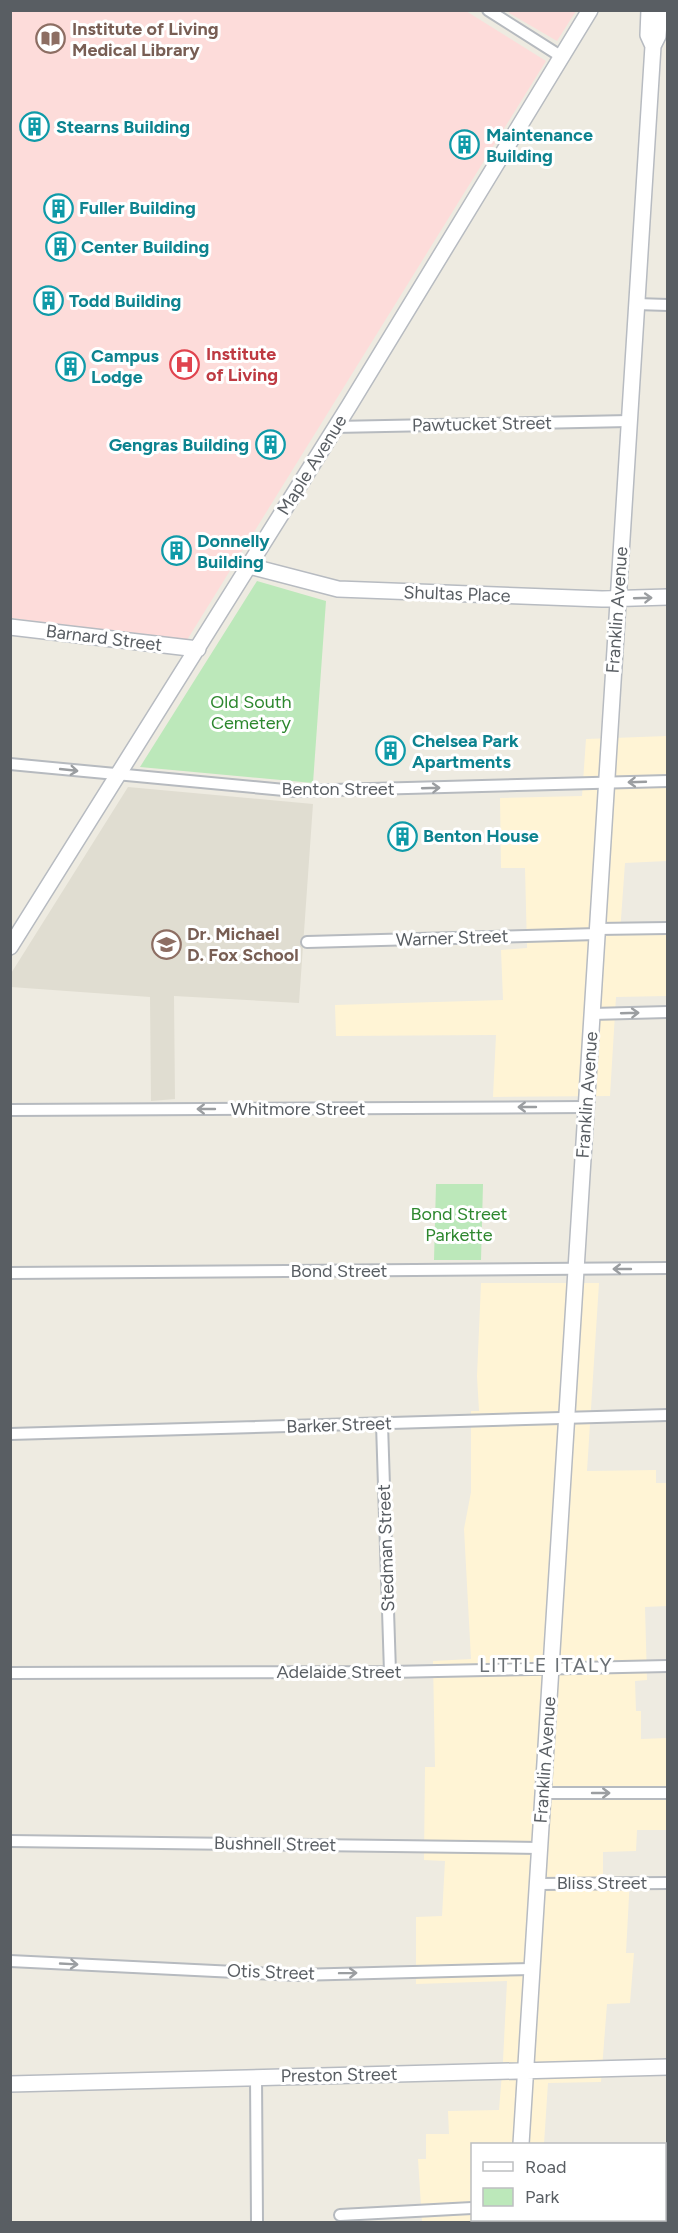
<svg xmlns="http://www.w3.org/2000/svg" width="678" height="2233" viewBox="0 0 678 2233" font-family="Figtree,sans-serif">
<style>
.commercial{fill:#fff4d5}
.education{fill:#e0ddd1}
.medical{fill:#fddcda}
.green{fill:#bce8ba}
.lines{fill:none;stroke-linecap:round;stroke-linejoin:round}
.street-casing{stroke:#b6babf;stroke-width:14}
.secondary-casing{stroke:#b7bbc1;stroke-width:18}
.street{stroke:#fff;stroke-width:10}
.secondary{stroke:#fff;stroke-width:15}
.oneway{stroke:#9b9ea1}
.labels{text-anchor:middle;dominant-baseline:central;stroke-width:6;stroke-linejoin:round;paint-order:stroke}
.education-label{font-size:18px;font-weight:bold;fill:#785e54;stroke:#fff;text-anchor:start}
.culture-label{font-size:18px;font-weight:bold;fill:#0d838f;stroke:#fff;text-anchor:start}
.health-label{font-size:18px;font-weight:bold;fill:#be3a42;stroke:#fff;text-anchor:start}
.street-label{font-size:18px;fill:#595e63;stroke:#fff}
.park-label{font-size:18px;fill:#2d872e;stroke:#fff}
.neighbourhood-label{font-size:20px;letter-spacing:1.5px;fill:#6a7075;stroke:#fff}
</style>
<rect width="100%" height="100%" fill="#eeebe1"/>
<path class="commercial" d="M667,736V861L625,863L620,933L667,931V996L616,997L610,1096L493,1097L496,1035L336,1036L335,1005L503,1000L501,950L527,948L525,868H501L500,798L582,796L586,739Z
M481,1283H599L587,1471L656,1470V1483H667V1606L645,1607L647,1680L635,1681L636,1711H641V1739L667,1738V1830H637L636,1851L603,1852V1877H630L626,1953H634L630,2003L607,2004L601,2082L548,2083L544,2144H472V2220H539V2222H422L418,2159H426V2134H449L448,2111L499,2110L503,2061L507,1981L416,1984V1917L442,1916L445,1861L424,1860L425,1767H435L433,1661L471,1659L464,1529L471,1492V1411H479L477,1376Z"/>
<path class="education" d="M128,787L313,804L299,1003L174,996L175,1099L151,1101L150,997L11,987L10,975Z"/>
<path class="medical" d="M11,10L466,11L546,61L187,640L11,618Z
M510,11V10L576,11L557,41L509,13Z"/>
<path class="green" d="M257,581L326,601L313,783L140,767Z
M436,1184H483L481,1260H434Z"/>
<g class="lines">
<defs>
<path id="street" d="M488,10L562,57
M636,304L668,305
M335,427L629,421
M10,764L295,791L668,781
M597,929L668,928
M307,942L597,934
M592,1014L668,1012
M10,1110L586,1107
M10,1273L668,1268
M382,1424L390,1672
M10,1434L668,1415
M10,1673L390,1672L668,1666
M543,1793H668
M10,1841L539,1848
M537,1884L668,1883
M10,1961L296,1975L532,1969
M256,2076L257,2222
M340,2215L472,2208"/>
<path id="secondary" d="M649,10L648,35L653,46
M249,566L338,589L602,599L668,597
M10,627L198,649
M10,947L349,406L590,10
M10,2084L668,2067
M521,2144L653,46L658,36L660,10
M516,2222V2220"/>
</defs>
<use href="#street" class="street-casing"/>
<use href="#secondary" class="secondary-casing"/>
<use href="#street" class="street"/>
<use href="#secondary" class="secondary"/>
</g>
<defs><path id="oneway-shaft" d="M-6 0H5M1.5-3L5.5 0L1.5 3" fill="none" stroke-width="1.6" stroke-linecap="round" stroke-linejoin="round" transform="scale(1.5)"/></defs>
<g class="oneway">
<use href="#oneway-shaft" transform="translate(643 598) rotate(-2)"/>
<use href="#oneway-shaft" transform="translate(69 770) rotate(6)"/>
<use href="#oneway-shaft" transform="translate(637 782) rotate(178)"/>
<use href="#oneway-shaft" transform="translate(431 788) rotate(-2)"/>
<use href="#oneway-shaft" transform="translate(630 1013) rotate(-2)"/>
<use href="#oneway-shaft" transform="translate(527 1107) rotate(180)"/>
<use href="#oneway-shaft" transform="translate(206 1109) rotate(180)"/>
<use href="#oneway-shaft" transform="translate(622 1269) rotate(180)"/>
<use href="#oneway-shaft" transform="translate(601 1793)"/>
<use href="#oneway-shaft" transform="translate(69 1964) rotate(3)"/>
<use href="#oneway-shaft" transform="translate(348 1973) rotate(-1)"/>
</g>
<defs>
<symbol id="library-ring" viewBox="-11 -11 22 22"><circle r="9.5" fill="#fff" stroke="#8d6e63" stroke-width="1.5"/><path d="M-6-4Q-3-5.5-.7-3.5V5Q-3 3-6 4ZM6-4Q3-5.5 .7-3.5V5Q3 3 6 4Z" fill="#8d6e63"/></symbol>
<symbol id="building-ring" viewBox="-11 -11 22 22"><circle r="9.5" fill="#fff" stroke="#0f9aa8" stroke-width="1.5"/><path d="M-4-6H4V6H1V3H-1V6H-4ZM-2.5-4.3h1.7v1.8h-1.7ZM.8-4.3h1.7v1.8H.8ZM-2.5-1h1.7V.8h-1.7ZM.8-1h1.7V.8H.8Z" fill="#0f9aa8"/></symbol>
<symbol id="hospital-ring" viewBox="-11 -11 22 22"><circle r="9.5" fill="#fff" stroke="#e0444e" stroke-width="1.5"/><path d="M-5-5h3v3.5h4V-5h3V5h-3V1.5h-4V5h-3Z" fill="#e0444e"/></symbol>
<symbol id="school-ring" viewBox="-11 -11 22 22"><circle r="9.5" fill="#fff" stroke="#8d6e63" stroke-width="1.5"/><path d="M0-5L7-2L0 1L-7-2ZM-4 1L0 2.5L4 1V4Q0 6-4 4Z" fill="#8d6e63"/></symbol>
</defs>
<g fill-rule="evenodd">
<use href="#library-ring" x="34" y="22" width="33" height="33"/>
<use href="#building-ring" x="18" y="110" width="33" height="33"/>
<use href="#building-ring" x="448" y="128" width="33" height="33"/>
<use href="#building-ring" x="42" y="192" width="33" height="33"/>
<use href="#building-ring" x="44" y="230" width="33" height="33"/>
<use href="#building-ring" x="32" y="284" width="33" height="33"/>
<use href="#hospital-ring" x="168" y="348" width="33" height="33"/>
<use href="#building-ring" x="54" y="350" width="33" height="33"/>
<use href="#building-ring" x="254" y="428" width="33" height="33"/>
<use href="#building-ring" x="160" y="534" width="33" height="33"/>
<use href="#building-ring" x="374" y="734" width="33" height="33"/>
<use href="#building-ring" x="386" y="820" width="33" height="33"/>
<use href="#school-ring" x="150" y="928" width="33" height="33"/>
</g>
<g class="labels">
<g class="education-label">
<text x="72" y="29">Institute of Living<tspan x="72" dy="21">Medical Library</tspan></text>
<text x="187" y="934">Dr. Michael<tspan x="187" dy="21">D. Fox School</tspan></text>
</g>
<g class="culture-label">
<text x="56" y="127">Stearns Building</text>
<text x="486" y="135">Maintenance<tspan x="486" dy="21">Building</tspan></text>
<text x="79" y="208">Fuller Building</text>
<text x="81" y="247">Center Building</text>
<text x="69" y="301">Todd Building</text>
<text x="91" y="356">Campus<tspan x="91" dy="21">Lodge</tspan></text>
<text x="249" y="445" text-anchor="end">Gengras Building</text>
<text x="197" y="541">Donnelly<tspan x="197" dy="21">Building</tspan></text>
<text x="412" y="741">Chelsea Park<tspan x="412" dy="21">Apartments</tspan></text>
<text x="423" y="836">Benton House</text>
</g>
<g class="health-label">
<text x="206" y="354">Institute<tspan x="206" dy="21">of Living</tspan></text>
</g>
<g class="street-label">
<text transform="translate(482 424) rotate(-1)">Pawtucket Street</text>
<text transform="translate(312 465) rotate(-58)">Maple Avenue</text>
<text transform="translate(457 594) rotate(2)">Shultas Place</text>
<text transform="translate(617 610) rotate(-86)">Franklin Avenue</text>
<text transform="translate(104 638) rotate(7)">Barnard Street</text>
<text x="338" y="789">Benton Street</text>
<text transform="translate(452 938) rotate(-2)">Warner Street</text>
<text transform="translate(587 1095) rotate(-86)">Franklin Avenue</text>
<text x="298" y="1109">Whitmore Street</text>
<text x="339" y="1271">Bond Street</text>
<text transform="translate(339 1425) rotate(-2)">Barker Street</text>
<text transform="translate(386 1548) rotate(-92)">Stedman Street</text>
<text x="339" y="1672">Adelaide Street</text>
<text transform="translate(545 1760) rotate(-86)">Franklin Avenue</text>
<text transform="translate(275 1844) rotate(1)">Bushnell Street</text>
<text x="602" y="1883">Bliss Street</text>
<text transform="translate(271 1972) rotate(2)">Otis Street</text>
<text transform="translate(339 2075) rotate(-1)">Preston Street</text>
</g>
<g class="park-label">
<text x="251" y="702">Old South<tspan x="251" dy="21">Cemetery</tspan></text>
<text x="459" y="1214">Bond Street<tspan x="459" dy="21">Parkette</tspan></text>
</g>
<g class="neighbourhood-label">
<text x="546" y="1665">LITTLE ITALY</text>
</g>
</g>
<rect width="678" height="2233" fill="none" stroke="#595e63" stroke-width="24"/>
<rect x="471" y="2143" width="195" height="78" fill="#ffffff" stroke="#bdbfc1" stroke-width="1.5"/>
<rect x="483" y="2162" width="30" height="9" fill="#ffffff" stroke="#bdbfc1" stroke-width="1.5"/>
<text x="525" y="2173" font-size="18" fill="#595e63">Road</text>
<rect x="483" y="2188" width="30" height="18" fill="#bce8ba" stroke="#bdbfc1" stroke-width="1.5"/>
<text x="525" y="2203" font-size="18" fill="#595e63">Park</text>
</svg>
